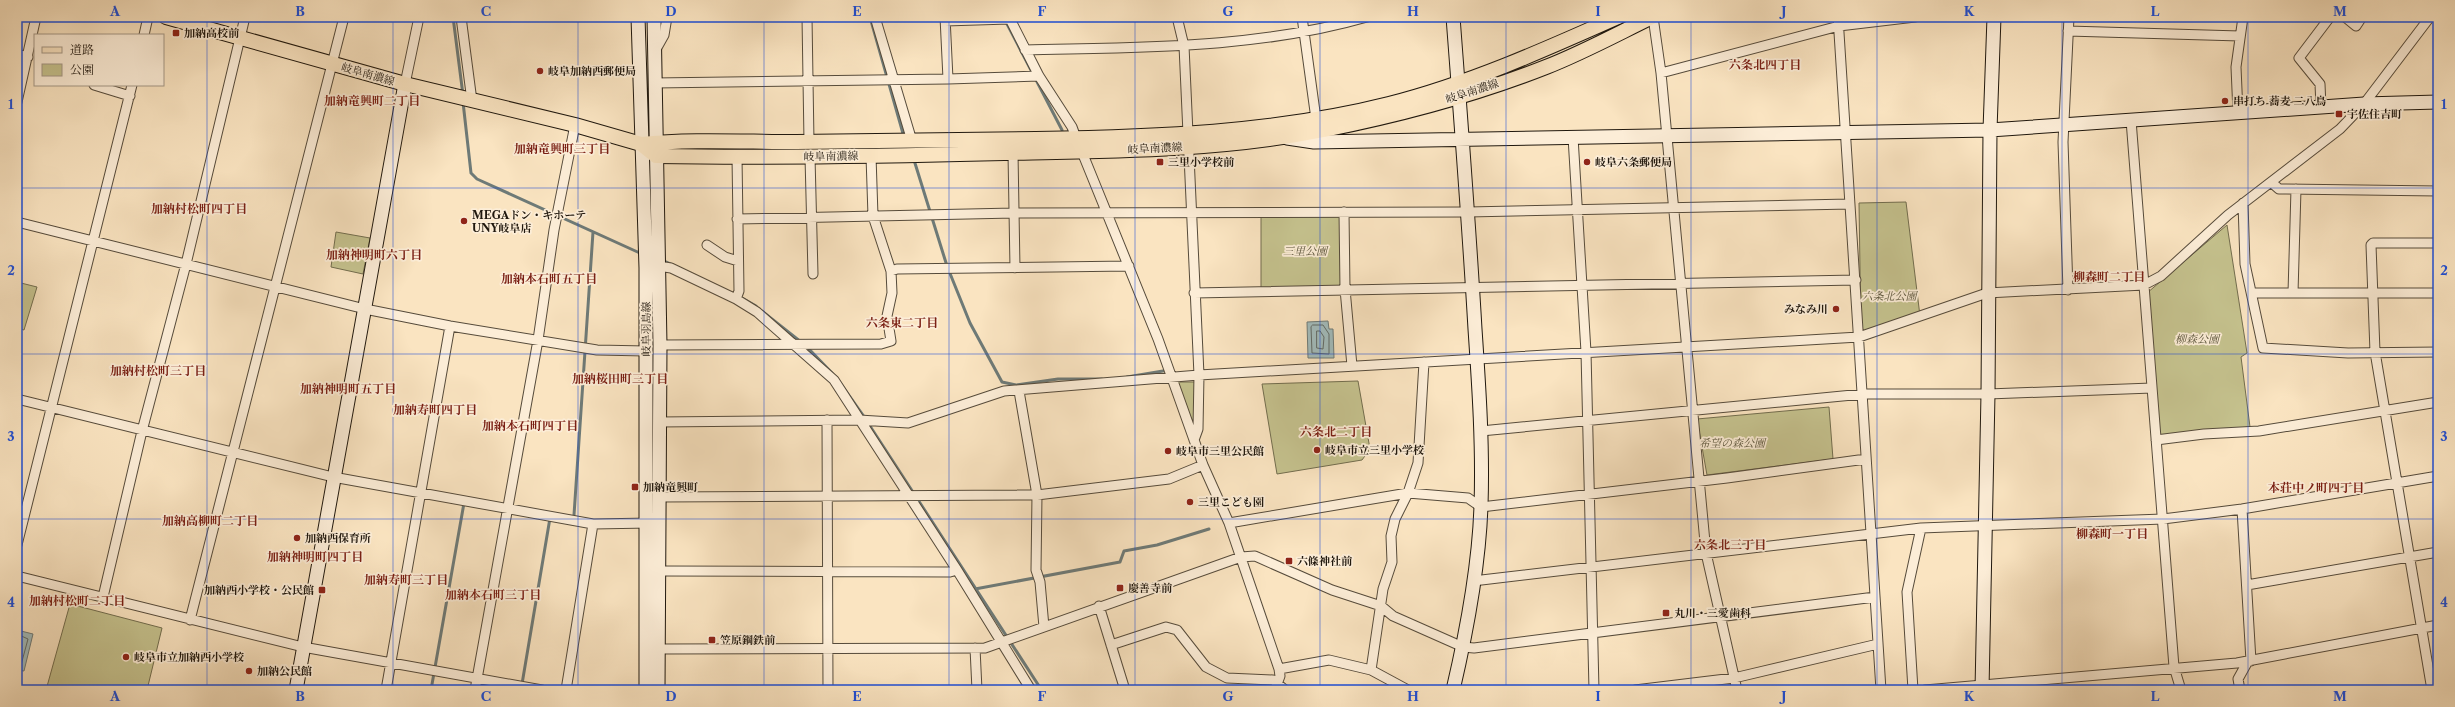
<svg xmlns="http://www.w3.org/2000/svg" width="2455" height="707" viewBox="0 0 2455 707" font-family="'Libre Caslon Text','Noto Serif JP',serif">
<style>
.green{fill:#c5c28e;stroke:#726d4e}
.water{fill:#a2bcbd;stroke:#6e7a77}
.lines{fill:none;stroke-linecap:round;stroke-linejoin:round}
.shore{stroke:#616a66;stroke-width:1}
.stream{stroke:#6e7a77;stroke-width:3}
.street-casing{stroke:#564b3b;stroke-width:11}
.secondary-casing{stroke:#20180e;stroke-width:15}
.primary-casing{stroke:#20180e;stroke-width:16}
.street{stroke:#fcedd7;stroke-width:9}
.secondary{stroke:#fcedd7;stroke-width:13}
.primary{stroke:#fae4c1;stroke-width:14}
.grid{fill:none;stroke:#1d4ed8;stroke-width:1;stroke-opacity:0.55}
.poi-dot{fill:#8f2418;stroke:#fcedd7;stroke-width:1.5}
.labels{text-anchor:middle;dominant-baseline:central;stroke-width:3.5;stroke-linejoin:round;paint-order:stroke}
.poi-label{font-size:11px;font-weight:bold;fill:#20180e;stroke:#fcedd7;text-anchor:start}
.street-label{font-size:11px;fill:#20180e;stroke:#fcedd7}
.park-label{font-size:11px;font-style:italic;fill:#5a543b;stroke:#fcedd7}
.neighbourhood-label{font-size:12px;font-weight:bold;fill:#7a1f14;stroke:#fcedd7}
.neatline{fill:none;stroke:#1d4ed8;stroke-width:1.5}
.grid-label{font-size:13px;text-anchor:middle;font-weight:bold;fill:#1d4ed8}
</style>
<rect width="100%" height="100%" fill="#fae4c1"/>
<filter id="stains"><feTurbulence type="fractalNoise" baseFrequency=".005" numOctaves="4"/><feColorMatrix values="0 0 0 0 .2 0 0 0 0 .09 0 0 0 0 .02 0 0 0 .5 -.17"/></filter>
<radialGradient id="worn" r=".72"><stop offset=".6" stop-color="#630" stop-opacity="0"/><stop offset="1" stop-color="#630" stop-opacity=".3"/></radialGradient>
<path class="green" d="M1906,202L1920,316L1861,335L1859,203Z
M1344,212L1345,289L1261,292V213Z
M2227,225L2247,353L2241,357L2250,427L2159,436L2147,293Z
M336,232L370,238L363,274L331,267Z
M17,282L37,287L24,330L17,328Z
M1358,381L1370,449L1362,460L1277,474L1262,384Z
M1177,382H1197L1196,425H1191Z
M1829,407L1833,459L1707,475L1697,419Z
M70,604L162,628L147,690H46Z"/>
<path class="water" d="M1328,321L1329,329H1333L1334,358H1308L1307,322Z
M17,630L33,634L24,671L17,670Z"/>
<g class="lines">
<path class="shore" d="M1313,325H1323L1329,334V354L1312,353L1311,327Z
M1317,331H1320L1324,337L1323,349L1317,348Z
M17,634L28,639L21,665L17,666"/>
<path class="stream" d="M453,17L463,95
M870,17L904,137
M1005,20L1062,130
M463,102L471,173L477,179L642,254
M914,160L947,266L970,323L1002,382L1016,385L1058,379H1102
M662,260L673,265
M740,297L756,306
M763,312L801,342
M807,347L832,373
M836,377L865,418
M1127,377L1163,371
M868,423L1039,686V690
M574,515L593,232
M975,589L1120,562L1124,551L1157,545L1209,529
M522,684L550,518
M431,690L464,503"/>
<defs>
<path id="street" d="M461,17L472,101
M807,17L809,142
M875,17L912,141
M945,17L948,79
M1009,17L1039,76L1072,127L1076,138
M1177,17L1184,46L1199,375L1198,429L1194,440
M1302,17L1316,119
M1653,17L1661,73L1706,553L1737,690
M1838,17L1881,690
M2345,17L2356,26L2362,17
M945,21L1009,19
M2068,31L2240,36
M144,35L148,17
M1025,50C1140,47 1256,49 1367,17
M655,51L664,35L667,17
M17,54L28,57
M1661,73L1839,26L1915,17
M654,83L948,79L1039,76
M405,84L419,17
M94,85L130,96
M17,102L36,17
M2321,107L2320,84L2299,58L2330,17
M2238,113L2236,67L2243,17
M2131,120L2174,667L2181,690
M1573,137L1586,352L1594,690
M1082,152L1158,339L1203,465L1229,523L1279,669L1280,676L1275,690
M1013,153L1015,268
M810,157L813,274
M2271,182L2279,189L2438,191
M2243,203L2245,264L2263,348L2348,353L2438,352
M1344,212L1345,289L1352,366
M737,219L1014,213L1468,212L1850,204
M17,222L365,309L450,326L597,350L646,351
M707,245L725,257L738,261
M658,266L671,268L736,299L757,312L834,380L957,570L1031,690
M891,271L897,269L1129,266
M2068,290L2063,142L2069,17
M1194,293L1856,280
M2253,293H2438
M2293,293L2296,189
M736,299L739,291L737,157
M660,345L881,344L891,341L887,316L892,293L891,271L873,216L871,156
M1019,391L1037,495L1036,570L1040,582L1044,627
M17,399L333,477L593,524L650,523
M827,420L828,690
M659,422L859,420L908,423L1004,391L1199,375L1859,337L1987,293L2144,285L2161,276L2228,215L2340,129L2364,104L2430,17
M1481,431L1863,394H1988L2152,388
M2156,440L2204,434L2259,431L2438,402
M660,497L1037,495L1169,479L1203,465
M2242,509L2251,661
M1229,523L1408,493L1468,498L1481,507L1727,478L1866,459
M17,545L132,85
M659,571L950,572L957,570
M17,576L303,647L542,690
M1473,581L1921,528L2163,519L2242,509L2438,476
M2247,585L2438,552
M103,597L142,431L186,264L245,17
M1099,606L1125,690
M190,620L344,17
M1111,645L1166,627L1177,630L1206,667L1227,678L1273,680L1285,690
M975,648L977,690
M659,649L985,648L1241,557L1255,556L1332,590L1381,606L1393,616L1463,647L1474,648L1875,597
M1279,669L1329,660L1371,670L1408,690
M1371,670L1383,589L1392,562L1391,536L1395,519L1408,493L1418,463L1424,362
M386,690L450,326
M475,690L538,340L554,230L575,125
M566,690L593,524
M1635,690L1734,678L1878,644
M1913,690L1907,592L1921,528
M1925,690L2237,663L2438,625
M2240,690L2238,679L2248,661
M2432,690L2375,352L2371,245L2373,243H2438"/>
<path id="secondary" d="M638,17L646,268V690
M654,17L660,345L658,690
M1453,17C1461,121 1469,225 1475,329C1479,388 1483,447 1481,506C1479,567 1467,630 1453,690
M1287,138L1314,142L1990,130L2364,104L2438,102
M296,690L405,84
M1982,690L1988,394L1990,130L1994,17"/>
<path id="primary" d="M166,17L405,84L575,125L641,144C692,139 744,142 796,142C876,141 956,140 1036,139C1154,137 1274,133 1389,104C1468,84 1544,50 1618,17
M641,144L656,156C772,158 888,156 1004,153C1110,151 1219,151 1324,130C1399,115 1475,95 1546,67C1582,53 1617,34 1652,17"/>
</defs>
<use href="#street" class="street-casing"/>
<use href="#secondary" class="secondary-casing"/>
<use href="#primary" class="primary-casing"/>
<use href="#street" class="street"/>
<use href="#secondary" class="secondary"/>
<use href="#primary" class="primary"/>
</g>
<path class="grid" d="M207,17V690M393,17V690M578,17V690M764,17V690M949,17V690M1135,17V690M1320,17V690M1506,17V690M1691,17V690M1877,17V690M2062,17V690M2248,17V690M17,188H2438M17,354H2438M17,519H2438"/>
<g class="poi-dot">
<rect x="172" y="29" width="8" height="8" rx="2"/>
<circle cx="540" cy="71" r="4"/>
<circle cx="2225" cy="101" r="4"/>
<rect x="2335" y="110" width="8" height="8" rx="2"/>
<rect x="1156" y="158" width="8" height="8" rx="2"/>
<circle cx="1587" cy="162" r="4"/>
<circle cx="464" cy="221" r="4"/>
<circle cx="1836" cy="309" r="4"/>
<circle cx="1317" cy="450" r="4"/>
<circle cx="1168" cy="451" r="4"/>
<rect x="631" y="483" width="8" height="8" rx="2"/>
<circle cx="1190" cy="502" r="4"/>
<circle cx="297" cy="538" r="4"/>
<rect x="1285" y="557" width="8" height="8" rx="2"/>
<rect x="1116" y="584" width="8" height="8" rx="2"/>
<rect x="318" y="586" width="8" height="8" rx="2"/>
<rect x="1662" y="609" width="8" height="8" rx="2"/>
<rect x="708" y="636" width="8" height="8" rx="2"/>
<circle cx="126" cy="657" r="4"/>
<circle cx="249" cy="671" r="4"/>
</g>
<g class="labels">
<g class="poi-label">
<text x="184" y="33">加納高校前</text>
<text x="548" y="71">岐阜加納西郵便局</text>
<text x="2233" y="101">串打ち 蕎麦 二八鳥</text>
<text x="2347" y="114">宇佐住吉町</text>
<text x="1168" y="162">三里小学校前</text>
<text x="1595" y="162">岐阜六条郵便局</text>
<text x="472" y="215">MEGAドン・キホーテ<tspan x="472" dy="13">UNY岐阜店</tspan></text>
<text x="1828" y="309" text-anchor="end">みなみ川</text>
<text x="1325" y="450">岐阜市立三里小学校</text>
<text x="1176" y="451">岐阜市三里公民館</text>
<text x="643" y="487">加納竜興町</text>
<text x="1198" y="502">三里こども園</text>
<text x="305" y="538">加納西保育所</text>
<text x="1297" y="561">六條神社前</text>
<text x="1128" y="588">慶善寺前</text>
<text x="314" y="590" text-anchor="end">加納西小学校・公民館</text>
<text x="1674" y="613">丸川・三愛歯科</text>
<text x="720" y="640">笠原鋼鉄前</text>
<text x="134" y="657">岐阜市立加納西小学校</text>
<text x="257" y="671">加納公民館</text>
</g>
<g class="street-label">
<text transform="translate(368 74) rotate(16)">岐阜南濃線</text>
<text transform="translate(1472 91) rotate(-18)">岐阜南濃線</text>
<text transform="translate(1155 148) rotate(-3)">岐阜南濃線</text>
<text transform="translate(831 156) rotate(-1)">岐阜南濃線</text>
<text transform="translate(646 329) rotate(-90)">岐阜羽島線</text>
</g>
<g class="park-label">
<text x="1305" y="251">三里公園</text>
<text x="1889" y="296">六条北公園</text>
<text x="2197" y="339">柳森公園</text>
<text x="1732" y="443">希望の森公園</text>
</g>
<g class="neighbourhood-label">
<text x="1765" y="64">六条北四丁目</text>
<text x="372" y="100">加納竜興町二丁目</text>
<text x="562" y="148">加納竜興町三丁目</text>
<text x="199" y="208">加納村松町四丁目</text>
<text x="374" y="254">加納神明町六丁目</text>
<text x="2109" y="276">柳森町二丁目</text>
<text x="549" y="278">加納本石町五丁目</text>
<text x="902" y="322">六条東二丁目</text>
<text x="158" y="370">加納村松町三丁目</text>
<text x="620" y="378">加納桜田町三丁目</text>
<text x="348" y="388">加納神明町五丁目</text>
<text x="435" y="409">加納寿町四丁目</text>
<text x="530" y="425">加納本石町四丁目</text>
<text x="1336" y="431">六条北二丁目</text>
<text x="2316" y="487">本荘中ノ町四丁目</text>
<text x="210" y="520">加納高柳町二丁目</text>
<text x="2112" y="533">柳森町一丁目</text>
<text x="1730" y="544">六条北三丁目</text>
<text x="315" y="556">加納神明町四丁目</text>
<text x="406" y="579">加納寿町三丁目</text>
<text x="493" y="594">加納本石町三丁目</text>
<text x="77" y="600">加納村松町二丁目</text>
</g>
</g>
<rect width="2455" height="707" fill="none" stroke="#fae4c1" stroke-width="44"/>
<rect x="34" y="34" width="130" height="52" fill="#fcedd7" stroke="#a49887"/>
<rect x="42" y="47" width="20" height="6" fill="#fae4c1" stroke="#a49887"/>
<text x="70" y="54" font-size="12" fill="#20180e">道路</text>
<rect x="42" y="64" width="20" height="12" fill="#c5c28e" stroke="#a49887"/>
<text x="70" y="74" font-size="12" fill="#20180e">公園</text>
<rect x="22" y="22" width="2411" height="663" class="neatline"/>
<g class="grid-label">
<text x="115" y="16">A</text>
<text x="300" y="16">B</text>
<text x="486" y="16">C</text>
<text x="671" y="16">D</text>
<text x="857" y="16">E</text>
<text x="1042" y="16">F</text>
<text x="1228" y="16">G</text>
<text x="1413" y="16">H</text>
<text x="1598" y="16">I</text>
<text x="1784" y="16">J</text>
<text x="1969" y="16">K</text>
<text x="2155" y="16">L</text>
<text x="2340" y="16">M</text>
<text x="11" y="109">1</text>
<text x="2444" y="109">1</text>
<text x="11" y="275">2</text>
<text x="2444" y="275">2</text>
<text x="11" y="441">3</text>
<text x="2444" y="441">3</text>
<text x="11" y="607">4</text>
<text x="2444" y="607">4</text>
<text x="115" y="701">A</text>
<text x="300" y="701">B</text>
<text x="486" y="701">C</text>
<text x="671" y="701">D</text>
<text x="857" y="701">E</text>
<text x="1042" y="701">F</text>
<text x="1228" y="701">G</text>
<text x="1413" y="701">H</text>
<text x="1598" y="701">I</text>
<text x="1784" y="701">J</text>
<text x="1969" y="701">K</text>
<text x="2155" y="701">L</text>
<text x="2340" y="701">M</text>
</g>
<rect width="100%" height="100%" filter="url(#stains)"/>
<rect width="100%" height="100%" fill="url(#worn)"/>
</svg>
